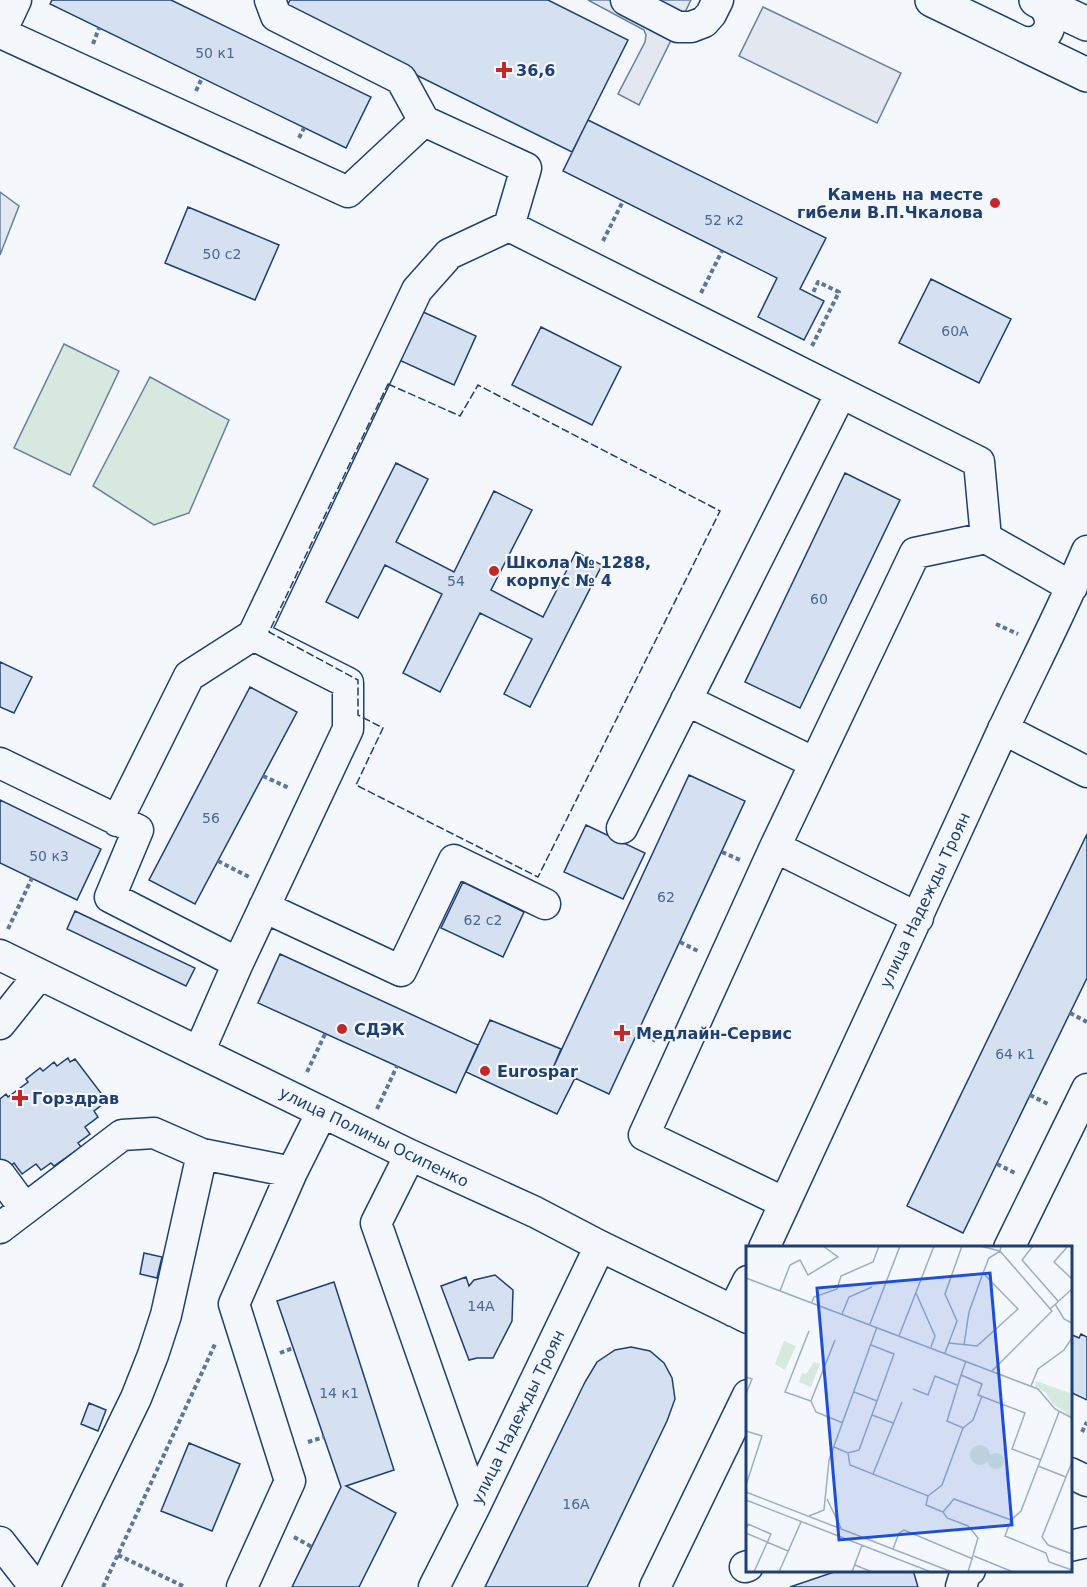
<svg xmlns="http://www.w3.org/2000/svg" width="1087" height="1587" viewBox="0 0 1087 1587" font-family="'DejaVu Sans',sans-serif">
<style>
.green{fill:#d7e8df;stroke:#687fa3;stroke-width:1.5}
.parking{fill:#e3e8f0;stroke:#687fa3;stroke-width:1.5}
.building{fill:#d5e0f0;stroke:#1d3f73;stroke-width:1.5}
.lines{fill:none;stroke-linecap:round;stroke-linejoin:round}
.minor-casing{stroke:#1d3f73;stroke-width:33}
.major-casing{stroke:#1d3f73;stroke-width:36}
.path{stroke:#5e769c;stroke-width:4;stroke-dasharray:4.5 3;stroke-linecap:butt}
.minor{stroke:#f4f7fb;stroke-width:30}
.major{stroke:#f4f7fb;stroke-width:33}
.fence{stroke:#1d3f73;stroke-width:1.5;stroke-dasharray:8 3;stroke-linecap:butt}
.poi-dot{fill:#c62828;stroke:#f4f7fb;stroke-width:2}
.labels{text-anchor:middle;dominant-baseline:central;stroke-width:4.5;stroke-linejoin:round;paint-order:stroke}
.number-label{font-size:14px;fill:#4b6792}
.poi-label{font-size:16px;font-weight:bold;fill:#1d3f73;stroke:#f4f7fb;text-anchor:start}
.street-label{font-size:16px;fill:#1d3f73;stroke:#f4f7fb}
.inset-road{fill:none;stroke:#9eadc5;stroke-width:1.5}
.view{fill:#1d4ed8;fill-opacity:0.15;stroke:#1d4ed8;stroke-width:3}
.inset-edge{fill:none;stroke:#1d3f73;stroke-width:3}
</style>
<rect width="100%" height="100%" fill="#f4f7fb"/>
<path class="green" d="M64,344L119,371L70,475L14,448Z
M150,377L229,420L189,513L154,525L93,486Z"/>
<path class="parking" d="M588,0H691L639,105L618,94L645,42L646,35L644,30Z
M763,7L901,73L877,123L739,56Z
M0,192L19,206L0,255Z"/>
<path class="building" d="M52,0H171L371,97L346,148L50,4Z
M290,0H548L628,40L572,152L285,10Z
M588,120L826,238L800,289L824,301L804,340L758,317L777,278L563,171Z
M188,207L279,245L255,300L165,263Z
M931,279L1011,319L979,383L899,343Z
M421,311L476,336L454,385L399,360Z
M541,327L621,367L592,425L512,385Z
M396,463L428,479L396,542L454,572L494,491L532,510L491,590L543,617L576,552L602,565L530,707L504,694L532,639L480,613L440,692L403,673L442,594L385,565L358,618L326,602Z
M845,473L900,500L800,708L745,682Z
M0,662L32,677L14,713L0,707Z
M250,687L297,712L195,904L149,880Z
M689,775L745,801L609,1094L553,1068Z
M0,800L101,849L77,900L0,863Z
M586,825L645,853L623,899L564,872Z
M1087,834V978L963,1233L907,1206Z
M463,882L524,912L503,957L441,928Z
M75,911L195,968L186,986L67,929Z
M280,954L478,1045L456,1093L258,1003Z
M490,1020L561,1049L553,1068L575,1078L557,1114L466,1072Z
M68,1058L70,1062L75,1059L107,1101L94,1111L98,1117L85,1127L90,1134L78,1143L81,1147L54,1166L51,1163L41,1170L36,1164L22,1174L14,1163L0,1174V1099L6,1094L8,1097L28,1082L26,1079L40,1068L43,1071L54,1062L57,1066Z
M144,1253L162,1257L157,1278L140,1274Z
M495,1275L513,1290L512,1321L493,1358H477L469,1360L441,1286L466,1277L469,1286L474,1280Z
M334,1282L394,1470L346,1486L396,1513L359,1587H292L341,1487L277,1301Z
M1070,1334L1079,1338L1081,1334L1087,1337V1400L1070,1392Z
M631,1347L650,1351L664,1363L672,1378L675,1399L667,1421L587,1587H485L585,1382L597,1362L615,1350Z
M89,1403L106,1410L98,1431L81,1424Z
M189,1443L240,1464L212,1531L161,1511Z
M840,1570H913L918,1587H790Z"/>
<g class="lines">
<defs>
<path id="minor" d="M270,0L276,16L401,79L424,121
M626,0L678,27H691L704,22L711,14L718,0
M1,33L348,192L424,121L526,168L509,226
M0,34L16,0
M1018,41C1047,49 1062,19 1038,1
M253,635L417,290L449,254L509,226L979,462L986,538L1072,587
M686,700L815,763
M1003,729L1087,772
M0,763L138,830L110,897L238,963L199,1052
M117,821L189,676L253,635L348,683V729L238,963
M622,828L841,393
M775,847L915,553L986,538
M264,907L401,971L454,860L545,904
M0,955L410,1155L535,1212L600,1246L748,1318
M0,1024L39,975
M410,1155L376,1223L475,1506
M0,1175L25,1209
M785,1203L644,1135L775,847L918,918
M0,1228L122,1135L154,1133L202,1154L292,1172
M764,1248C844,1077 923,904 1002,732C1030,672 1061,613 1087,551
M1009,1248L1087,1089
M733,1311L748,1281
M1070,1473L1087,1481
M0,1542L35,1587
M1070,1546L1087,1542
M745,1567L748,1566
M44,1587L136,1398L153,1355L166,1315L202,1154
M242,1587L290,1481L234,1304L292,1172L322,1112
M434,1587L475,1506L600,1246
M655,1587L748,1395
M961,1587L966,1571L970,1570"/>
<path id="major" d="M932,0L1087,75
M1036,0L1087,24"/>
</defs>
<use href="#minor" class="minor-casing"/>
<use href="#major" class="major-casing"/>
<path class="path" d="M93,44L99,28
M196,91L202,78
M299,138L304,128
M603,241L623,201
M701,293L722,251
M812,346L839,292L818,282L812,295
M996,624L1018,634
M263,776L289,788
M722,852L740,860
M218,861L249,877
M8,929L32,878
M680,942L698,951
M1070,1013L1087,1022
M638,1032L656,1041
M307,1072L326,1032
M1030,1095L1048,1104
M377,1109L397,1066
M997,1164L1015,1173
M280,1353L293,1348
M1082,1432L1087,1422
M308,1442L324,1437
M294,1537L312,1547
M118,1555L185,1587
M103,1587L216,1342"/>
<use href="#minor" class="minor"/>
<use href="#major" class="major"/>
<path class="fence" d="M388,384L460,416L478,385L720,511L538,877L356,785L383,728L358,715V680L269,632Z"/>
</g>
<g class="poi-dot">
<path d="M501 61h6v6h6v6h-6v6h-6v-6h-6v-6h6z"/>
<circle cx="995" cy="203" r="6"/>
<circle cx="494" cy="571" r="6"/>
<circle cx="342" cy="1029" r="6"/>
<path d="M619 1024h6v6h6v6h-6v6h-6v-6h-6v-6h6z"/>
<circle cx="485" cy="1071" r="6"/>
<path d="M17 1089h6v6h6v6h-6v6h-6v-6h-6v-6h6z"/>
</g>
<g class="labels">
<g class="number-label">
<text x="215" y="53">50 к1</text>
<text x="724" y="220">52 к2</text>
<text x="222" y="254">50 с2</text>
<text x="955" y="331">60А</text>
<text x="456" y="581">54</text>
<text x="819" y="599">60</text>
<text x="211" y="818">56</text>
<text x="49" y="856">50 к3</text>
<text x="666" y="897">62</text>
<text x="483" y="920">62 с2</text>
<text x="1015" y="1054">64 к1</text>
<text x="481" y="1306">14А</text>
<text x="339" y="1393">14 к1</text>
<text x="576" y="1504">16А</text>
</g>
<g class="poi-label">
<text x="516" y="70">36,6</text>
<text x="983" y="194" text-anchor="end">Камень на месте<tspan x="983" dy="18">гибели В.П.Чкалова</tspan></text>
<text x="506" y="562">Школа № 1288,<tspan x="506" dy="18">корпус № 4</tspan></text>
<text x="354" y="1029">СДЭК</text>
<text x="636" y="1033">Медлайн-Сервис</text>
<text x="497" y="1071">Eurospar</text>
<text x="32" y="1098">Горздрав</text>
</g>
<g class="street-label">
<text transform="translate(925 900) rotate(-65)">улица Надежды Троян</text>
<text transform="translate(374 1137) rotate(26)">улица Полины Осипенко</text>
<text transform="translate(518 1417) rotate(-64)">улица Надежды Троян</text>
</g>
</g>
<g transform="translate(746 1246)">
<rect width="326" height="326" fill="#f4f7fb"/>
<path d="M38,95L50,100L39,124L29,118ZM68,116L74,118L65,141L53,136L56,127L60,128ZM290,135L324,147L325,171L306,157L299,146L289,140ZM224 209a10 10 0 1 1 20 0a10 10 0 1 1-20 0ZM242 215a8 8 0 1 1 16 0a8 8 0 1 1-16 0Z" fill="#d7e8df"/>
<path class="inset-road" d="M234,0L254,5L255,0M287,0L276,14L312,55M322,0L308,16L326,33M0,32L292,143L309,163L326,172M34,45L44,19L54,14L62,29L92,11L77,0M170,47L189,90L185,101M66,56L68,51L91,43L95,30L127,16L133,0M309,58L318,73L326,77M304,63L326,43M96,68L103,51L126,41M124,78L154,0M63,85L39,146L65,155M153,90L188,0M89,94L65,155L70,166L97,177M203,97L231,100L272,63L237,27L243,12L254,5L306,65L246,125M218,99L223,66L237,27M199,107L211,75L199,48L216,0M220,115L215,129L236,138L232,149L279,167L266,203L295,214M215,129L201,175L217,182L227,174L236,150M0,131L6,133L0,148M285,140L292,123L318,104L326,92M167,143L182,149L189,130L211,139M108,146L131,155L148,108L125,99M313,166L275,265L265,274L259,290L300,307L303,316L326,324M126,169L147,177M0,185L16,190L0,239M88,201L102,207L104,219L182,250L196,239L217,182M102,207L113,204L131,155M326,216L296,291L302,299L326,308M292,220L320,231M127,228L156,156M0,246L206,326M182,250L180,259L197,266L208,253L265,274M81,253L95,282M0,254L185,326M197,266L201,272L222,280L232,292L222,326M63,270L78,264L83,214L131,81M0,283L2,278L25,288L8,326M0,287L42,305M147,303L153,287L158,284L227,313M228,310L267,326M109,319L126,326M33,326L55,276M106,326L116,299"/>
<path class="view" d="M244,27L266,279L93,294L71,42Z"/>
<rect width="326" height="326" class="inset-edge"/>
</g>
</svg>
